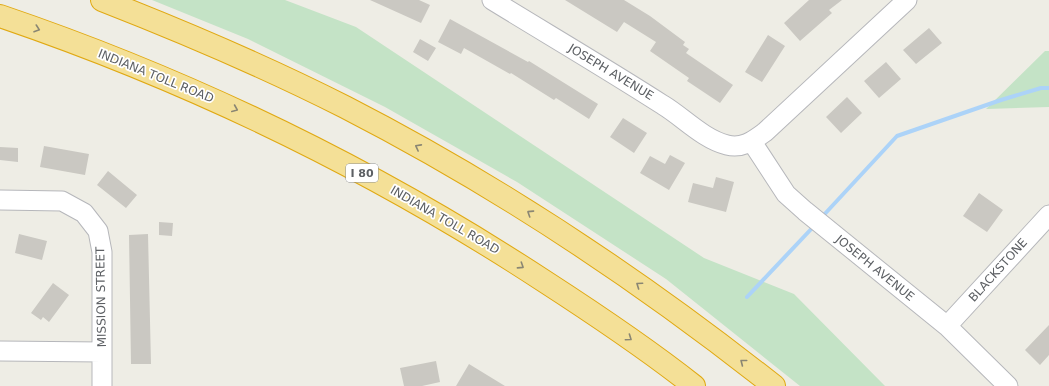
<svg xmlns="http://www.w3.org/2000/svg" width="1049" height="386" viewBox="0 0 1049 386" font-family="'DejaVu Sans',sans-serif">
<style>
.green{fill:#c4e3c6}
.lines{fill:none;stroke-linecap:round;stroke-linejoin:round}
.stream{stroke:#acd3f8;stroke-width:4}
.building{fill:#cac8c2}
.minor-casing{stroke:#b6b7bb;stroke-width:21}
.highway-casing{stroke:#e0a913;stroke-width:24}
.minor{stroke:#fff;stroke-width:19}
.highway{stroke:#f4e097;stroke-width:22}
.oneway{stroke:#8a8673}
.labels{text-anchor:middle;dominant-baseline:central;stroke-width:3.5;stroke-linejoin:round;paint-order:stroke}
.shield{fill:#fff;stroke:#8e9092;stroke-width:1}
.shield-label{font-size:11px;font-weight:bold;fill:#5d6064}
.street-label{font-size:12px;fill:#5d6064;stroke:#fff}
</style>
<rect width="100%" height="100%" fill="#eeede5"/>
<path class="green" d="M152,0H285L356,27L704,258L794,294L885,386H800L666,279L517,182L385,107L248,39Z
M1045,51H1049V107L986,109Z"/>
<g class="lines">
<path class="stream" d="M821,218L897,136L1001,100L1041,88H1049
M747,297L815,225"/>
</g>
<path class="building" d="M370,0H419L430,5L421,23Z
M565,0H624L650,16L685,42L683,45L689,49L686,53L733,85L720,103L687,81L689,78L650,51L656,42L624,22L617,32Z
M809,0H842L829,10L832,13L800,41L784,23Z
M450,19L528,62L529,61L598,104L589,119L556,98L554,100L511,73L510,74L464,48L461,54L438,42Z
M929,28L942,43L916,64L903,50Z
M768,35L785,46L762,82L745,72Z
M420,39L436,48L428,61L413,52Z
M886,62L901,79L879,98L864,81Z
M847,97L862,113L841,133L826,117Z
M623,118L647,133L634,153L610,137Z
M44,146L89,154L85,175L40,167Z
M0,147L18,148V162L0,160Z
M670,155L685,163L669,190L640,173L650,156L665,164Z
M108,171L137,195L126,208L97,185Z
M716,177L734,182L726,212L688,202L693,183L713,188Z
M979,193L1003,210L987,232L963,216Z
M159,222L173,223L172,236L159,235Z
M19,234L47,241L42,260L15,253Z
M148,234L151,364H131L129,235Z
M53,283L69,295L49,322L43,317L41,320L31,313Z
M1049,325V355L1040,365L1025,350Z
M436,361L440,382L422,386H404L400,368Z
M469,364L505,386H456Z"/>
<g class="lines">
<defs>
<path id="minor" d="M492,0C549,35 607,69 663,105C683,117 703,139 727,145C743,149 754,140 765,132L907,0
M752,142L786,194L805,211L947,326L1008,386
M0,200L62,201L84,213L98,231L102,252V386
M947,326L1049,215
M0,351L102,352"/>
<path id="highway" d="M102,0C184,32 266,67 345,107C497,185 640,280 774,386
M0,16C194,82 373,169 544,281C595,314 646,348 694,386"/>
</defs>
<use href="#minor" class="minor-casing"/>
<use href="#highway" class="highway-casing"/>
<use href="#minor" class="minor"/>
<use href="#highway" class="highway"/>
</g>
<defs><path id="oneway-chevron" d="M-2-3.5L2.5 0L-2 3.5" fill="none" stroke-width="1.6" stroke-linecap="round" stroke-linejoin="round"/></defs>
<g class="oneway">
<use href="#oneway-chevron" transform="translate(37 29) rotate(19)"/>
<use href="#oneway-chevron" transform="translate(235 109) rotate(23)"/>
<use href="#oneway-chevron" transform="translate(418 147) rotate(-152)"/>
<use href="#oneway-chevron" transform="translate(530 213) rotate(-147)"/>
<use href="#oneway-chevron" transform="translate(521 266) rotate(33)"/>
<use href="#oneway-chevron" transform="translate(639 285) rotate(-145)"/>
<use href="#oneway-chevron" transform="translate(629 338) rotate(35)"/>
<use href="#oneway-chevron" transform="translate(743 362) rotate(-142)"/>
</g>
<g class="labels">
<rect class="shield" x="346" y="164" width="32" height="18" rx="3"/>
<g class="shield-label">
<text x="362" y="173">I 80</text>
</g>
<g class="street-label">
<text transform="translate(611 72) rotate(31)">JOSEPH AVENUE</text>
<text transform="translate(156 76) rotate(22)">INDIANA TOLL ROAD</text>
<text transform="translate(445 220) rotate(30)">INDIANA TOLL ROAD</text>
<text transform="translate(875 268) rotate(39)">JOSEPH AVENUE</text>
<text transform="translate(998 270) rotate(-48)">BLACKSTONE</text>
<text transform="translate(101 297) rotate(-91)">MISSION STREET</text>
</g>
</g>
</svg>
